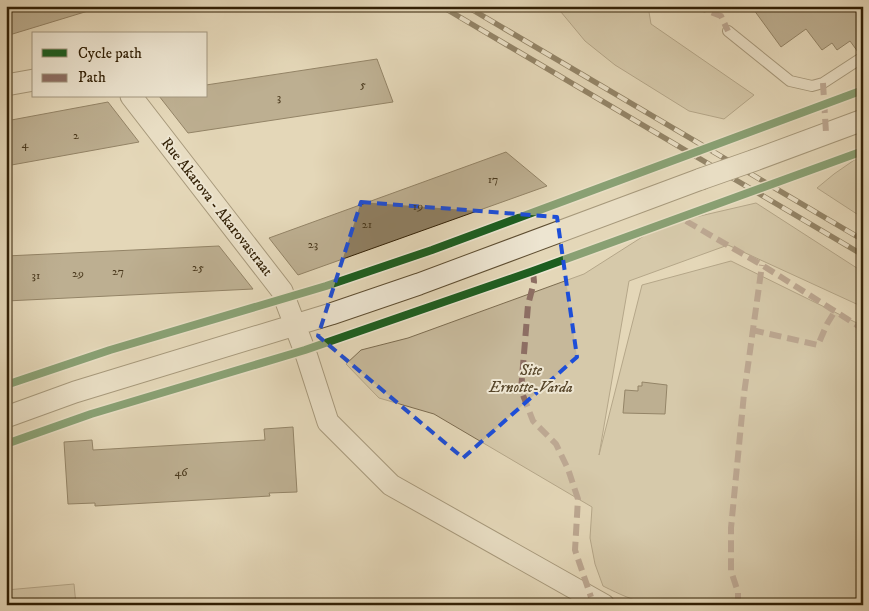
<svg xmlns="http://www.w3.org/2000/svg" width="869" height="611" viewBox="0 0 869 611" font-family="'IM FELL DW Pica',serif">
<style>
.green{fill:#c6b89a;stroke:#7c6c50}
.building{fill:#8f7f62;stroke:#322005}
.lines{fill:none;stroke-linecap:round;stroke-linejoin:round}
.lane-casing{stroke:#5e4e32;stroke-width:12}
.street-casing{stroke:#5e4e32;stroke-width:23}
.lane{stroke:#ede5d1;stroke-width:10}
.street{stroke:#ede5d1;stroke-width:21}
.rail-casing{stroke:#322005;stroke-width:5.5}
.rail{stroke:#ede5d1;stroke-width:4;stroke-dasharray:11;stroke-linecap:butt}
.street-bridge-casing{stroke:#5e4e32;stroke-width:23;stroke-linecap:butt}
.street-bridge{stroke:#ede5d1;stroke-width:21}
.quiet{stroke:#8d6e63;stroke-width:6;stroke-dasharray:12 6;stroke-linecap:butt}
.cycleway-casing{stroke:#ede5d1;stroke-width:11}
.cycleway{stroke:#1b5e20;stroke-width:8}
.marked{fill:none;stroke:#1d4ed8;stroke-width:4;stroke-dasharray:10 6;stroke-linejoin:round}
.labels{text-anchor:middle;dominant-baseline:central;stroke-width:4;stroke-linejoin:round;paint-order:stroke}
.number-label{font-size:12px;fill:#49381c}
.street-label{font-size:15px;fill:#322005;stroke:#ede5d1}
.park-label{font-size:15px;font-style:italic;fill:#57462a;stroke:#ede5d1}
</style>
<rect width="100%" height="100%" fill="#e4d7b8"/>
<filter id="stains"><feTurbulence type="fractalNoise" baseFrequency=".004" numOctaves="4"/><feColorMatrix values="0 0 0 0 .2 0 0 0 0 .09 0 0 0 0 .02 0 0 0 .5 -.17"/></filter>
<radialGradient id="worn" r=".72"><stop offset=".6" stop-color="#630" stop-opacity="0"/><stop offset="1" stop-color="#630" stop-opacity=".3"/></radialGradient>
<path class="green" d="M556,6H569L583,12V6H648L651,24L754,95L724,119L689,111L615,65L585,41Z
M863,154V218L817,188L834,174Z
M756,203L863,272V307L728,245L629,281L599,455L642,285L731,261L863,326V605H693L689,603C649,606 639,604 603,586L595,564L590,538L592,507L434,414L379,398L346,364L361,350L408,338L584,274L661,225Z
M74,584L76,605H6V590Z"/>
<path class="building" d="M6,6H87L88,11L6,36Z
M751,6H863V50L858,52L850,41L837,50L832,43L822,50L806,29L781,47Z
M377,59L393,102L188,133L159,96H206V85Z
M108,102L139,142L6,166V121Z
M506,152L547,186L298,275L269,238Z
M219,246L253,289L6,301V256Z
M642,382L667,385L665,414L623,413L625,390L638,391V386H642Z
M293,427L297,492L269,493L270,496L95,506V503L68,504L64,442L92,440L93,450L265,440L264,429Z"/>
<g class="lines">
<defs>
<path id="lane" d="M728,31L790,81L812,86L823,83L863,57"/>
<path id="street" d="M6,85L34,80
M131,96L282,291L307,357L328,422L391,485L604,605
M755,160L863,120
M6,417L75,392L331,314L419,284L701,179"/>
</defs>
<use href="#lane" class="lane-casing"/>
<use href="#street" class="street-casing"/>
<use href="#lane" class="lane"/>
<use href="#street" class="street"/>
<defs>
<path id="rail" d="M441,6L863,255
M466,6L863,240"/>
</defs>
<use href="#rail" class="rail-casing"/>
<use href="#rail" class="rail"/>
<defs>
<path id="street-bridge" d="M701,179L755,160"/>
</defs>
<use href="#street-bridge" class="street-bridge-casing"/>
<use href="#street-bridge" class="street-bridge"/>
<path class="quiet" d="M695,6L721,16L728,31
M823,83L826,133
M686,221L762,265L863,329
M533,271L534,282L528,305L521,390L533,421L556,444L568,469L578,499L575,550L591,597
M752,330L818,345L827,324L835,311
M738,605V592L731,571V528L744,394L762,265"/>
<defs>
<path id="cycleway" d="M6,385L110,350L326,286L432,250L863,90
M6,444L91,414L305,350L533,271L863,151"/>
</defs>
<use href="#cycleway" class="cycleway-casing"/>
<use href="#cycleway" class="cycleway"/>
</g>
<path d="M0 0H869V611H0ZM361,202L557,217L577,357L463,458L318,336Z" fill="#e4d7b8" fill-opacity=".55" fill-rule="evenodd"/>
<path class="marked" d="M361,202L557,217L577,357L463,458L318,336Z"/>
<g class="labels">
<g class="number-label">
<text x="363" y="84">5</text>
<text x="279" y="97">3</text>
<text x="76" y="135">2</text>
<text x="25" y="144">4</text>
<text x="493" y="179">17</text>
<text x="418" y="206">19</text>
<text x="367" y="224">21</text>
<text x="313" y="244">23</text>
<text x="198" y="267">25</text>
<text x="118" y="271">27</text>
<text x="78" y="273">29</text>
<text x="36" y="275">31</text>
<text x="181" y="472">46</text>
</g>
<g class="street-label">
<text transform="translate(217 207) rotate(52)">Rue Akarova - Akarovastraat</text>
</g>
<g class="park-label">
<text x="531" y="370">Site<tspan x="531" dy="17">Ernotte-Varda</tspan></text>
</g>
</g>
<rect width="869" height="611" fill="none" stroke="#e4d7b8" stroke-width="25"/>
<rect x="8" y="8" width="854" height="596" fill="none" stroke="#322005" stroke-width="2.5"/>
<rect x="12" y="12" width="844" height="586" fill="none" stroke="#322005"/>
<rect x="32" y="32" width="175" height="65" fill="#ede5d1" stroke="#a2967f"/>
<rect x="42" y="49" width="25" height="8" fill="#1b5e20" stroke="#a2967f"/>
<text x="78" y="58" font-size="15" fill="#322005">Cycle path</text>
<rect x="42" y="74" width="25" height="8" fill="#8d6e63" stroke="#a2967f"/>
<text x="78" y="82" font-size="15" fill="#322005">Path</text>
<rect width="100%" height="100%" filter="url(#stains)"/>
<rect width="100%" height="100%" fill="url(#worn)"/>
</svg>
